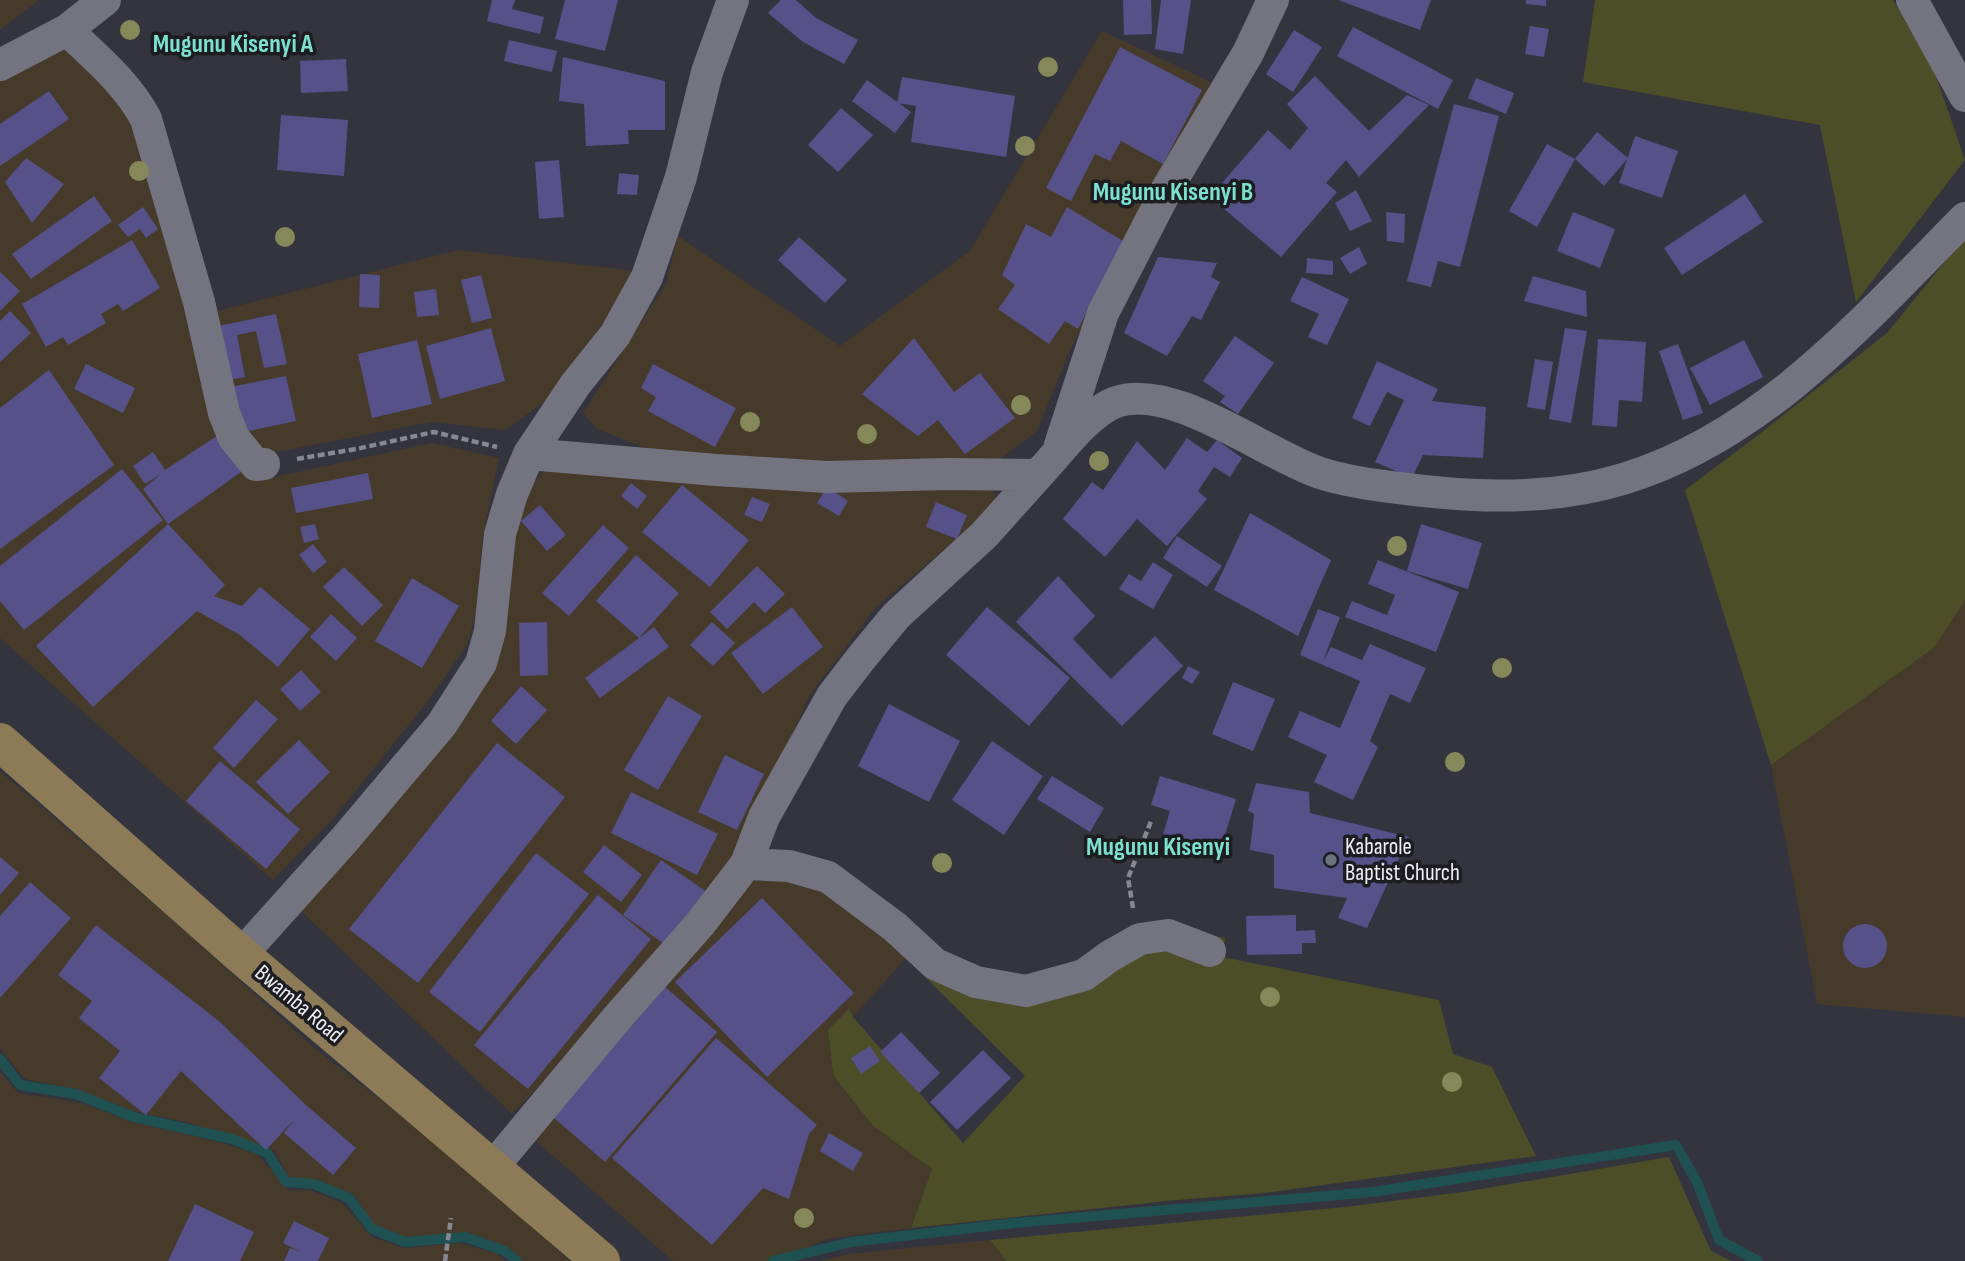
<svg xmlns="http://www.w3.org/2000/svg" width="1965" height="1261" viewBox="0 0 1965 1261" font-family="'Sofia Sans Condensed',sans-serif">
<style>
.commercial{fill:#463b2b}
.green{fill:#4c4e28}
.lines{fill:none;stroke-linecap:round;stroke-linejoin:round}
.stream{stroke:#1f5152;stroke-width:10}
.building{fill:#565189}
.path{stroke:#888892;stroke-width:4.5;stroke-dasharray:7 3.5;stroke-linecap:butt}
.street{stroke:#747481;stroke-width:32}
.primary{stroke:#8c7b56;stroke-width:38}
.tree{fill:#858858}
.worship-dot{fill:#6b7280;stroke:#1c1c21;stroke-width:2.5}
.labels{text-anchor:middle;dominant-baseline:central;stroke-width:7;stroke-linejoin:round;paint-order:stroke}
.poi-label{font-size:23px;fill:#efeff6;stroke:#1c1c21;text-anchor:start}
.street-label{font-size:23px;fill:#efeff6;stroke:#1c1c21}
.quarter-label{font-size:26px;font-weight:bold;fill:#7be0cd;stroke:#1c1c21}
</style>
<rect width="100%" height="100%" fill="#34343f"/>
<path class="commercial" d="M0,0H39L0,30Z
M1102,31L1211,82L1071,348L1037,431L997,461L769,466L648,449L597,429L583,413L666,284L678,236L840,346L970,251Z
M50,36L133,102L206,314L458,250L634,271L629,285L552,396L506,430L431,422L252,457L261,480L432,443L499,458L482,541L478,609L466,647L427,702L333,819L273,880L0,638V64Z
M545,469L981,487L995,493L994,507L875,608L810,695L744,840L663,958L512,1114L295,905L460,717L511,553L524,494Z
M1965,600V1017L1817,1004L1771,765L1935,647Z
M0,771L170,918L313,1047L441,1147L570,1261H524L510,1249L468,1233L403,1237L373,1225L356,1197L323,1182L296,1180L288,1176L275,1151L185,1122L132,1111L76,1089L28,1080L20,1074L0,1048Z
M784,877L830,886L906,958L853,1017L850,1010L828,1030L833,1075L872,1125L932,1169L911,1228L826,1239L781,1261H673L536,1141L615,1034L712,935L743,883Z
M0,1071L18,1093L82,1103L132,1122L224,1143L258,1155L290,1191L310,1190L342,1203L372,1237L404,1248L460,1243L496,1253L506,1261H0Z
M990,1240L1006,1261H820L848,1254Z"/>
<path class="green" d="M1595,0H1893L1935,73L1965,160L1856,302L1820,125L1583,82Z
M1965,237V600L1935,647L1771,765L1685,490L1757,436L1887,333Z
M1169,927L1225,938L1222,957L1439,1000L1453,1054L1492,1067L1536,1156L1265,1193L1177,1200L911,1228L932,1169L872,1125L833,1075L828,1030L849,1009L853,1017L963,1143L1025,1076L906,958L947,967L1058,981Z
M1669,1157L1711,1251L1732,1261H1006L990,1240L1345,1207L1463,1192Z"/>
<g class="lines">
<path class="stream" d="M0,1059L20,1085L76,1094L134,1117L232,1139L267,1153L286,1182L314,1184L349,1198L372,1229L405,1242L465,1237L505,1251L517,1261
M773,1261L851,1242L1015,1223L1372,1192L1676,1145L1697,1182L1719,1240L1758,1261"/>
</g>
<path class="building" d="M492,0H515L512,9L544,17L540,34L487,21Z
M565,0H618L605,51L555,39Z
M781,0H796L816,18L858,40L844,64L803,42L768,13Z
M1123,0H1151L1152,34L1124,35Z
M1161,0H1191L1183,54L1155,49Z
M1338,0H1431L1420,30Z
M1526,0H1546V6L1526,4Z
M1530,26L1549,29L1544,57L1525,54Z
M1353,27L1453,80L1438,109L1337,56Z
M1294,30L1322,47L1293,92L1266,74Z
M509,40L557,51L552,72L504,61Z
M1120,47L1202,90L1163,164L1121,141L1110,161L1095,154L1071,201L1046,188Z
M563,57L665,81V130H628L629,144L586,146L584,104L559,101Z
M346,59L348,91L301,93L300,61Z
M1315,76L1369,131L1407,95L1429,105L1359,177L1346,160L1326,183L1337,192L1281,257L1210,197L1268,130L1290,150L1308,128L1287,104Z
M902,77L1015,96L1006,157L911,142L916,106L897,103Z
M1476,78L1514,93L1506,114L1468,98Z
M867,80L911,112L895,133L852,101Z
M49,91L69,119L0,166V124Z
M1454,104L1499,116L1460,267L1438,261L1431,287L1407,281Z
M841,108L873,135L838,172L808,145Z
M281,115L348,120L344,176L277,170Z
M1597,132L1628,158L1604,186L1575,159Z
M1635,136L1678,151L1662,198L1619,183Z
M1547,144L1575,159L1537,227L1509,211Z
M26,158L64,184L32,223L5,182Z
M559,160L564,217L539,219L535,162Z
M619,173L639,175L637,195L617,194Z
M1356,190L1372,221L1350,231L1335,203Z
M1745,194L1763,222L1682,275L1664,248Z
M94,196L112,221L31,279L12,254Z
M143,207L158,229L146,238L140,229L128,237L118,225Z
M1067,207L1123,241L1078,329L1065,321L1049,344L998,309L1015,285L1002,275L1026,224L1051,237Z
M1386,212L1405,214L1404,243L1387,241Z
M1573,212L1615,229L1600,268L1557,251Z
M799,237L847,280L825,303L778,260Z
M132,240L160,288L123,311L118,304L101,314L106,323L68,345L63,337L46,347L22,304Z
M1359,247L1367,264L1350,274L1340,258Z
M1158,257L1217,263L1211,277L1220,282L1201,320L1192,316L1167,356L1124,333Z
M1307,258L1333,261V275L1306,273Z
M0,272L20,291L0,311Z
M360,274L380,275L379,308L359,307Z
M481,275L492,318L472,323L461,280Z
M1533,276L1586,291L1587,317L1524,301Z
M1302,277L1349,299L1327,345L1308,337L1319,314L1290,301Z
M436,289L439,315L417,317L414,292Z
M10,311L31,333L0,362V321Z
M276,314L287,364L264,368L256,331L237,335L245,377L225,381L214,327Z
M491,328L505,381L440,399L426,346Z
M1565,328L1587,331L1571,423L1549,419Z
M1235,336L1274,363L1238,414L1220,402L1225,396L1203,381Z
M914,338L954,392L980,373L1015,418L965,454L938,420L918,436L862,394Z
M1598,339L1646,342L1642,402L1619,400L1617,427L1592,425Z
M417,340L432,404L372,418L358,354Z
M1744,340L1763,377L1710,405L1690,368Z
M1678,344L1703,413L1683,420L1659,351Z
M1535,359L1553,362L1545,410L1527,407Z
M1377,361L1438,389L1432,401L1486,407L1483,458L1423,455L1412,478L1375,462L1404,400L1387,392L1370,426L1352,418Z
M86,364L135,388L123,413L74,389Z
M653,364L736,408L715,447L648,411L656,397L641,388Z
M49,370L114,465L0,549V408Z
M286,376L296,421L239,433L230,387Z
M226,430L251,465L168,524L143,489L162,473L145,484L133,466L153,452L165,470Z
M1187,438L1207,452L1217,440L1242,458L1230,477L1214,467L1198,491L1207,499L1167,546L1137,519L1105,557L1063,519L1092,482L1103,490L1137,441L1165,470Z
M122,469L163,520L24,630L0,601V566Z
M368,473L373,499L296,513L291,488Z
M631,483L647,496L637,509L621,496Z
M682,485L749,540L710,587L642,532Z
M827,487L848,501L839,516L817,503Z
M752,497L770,504L762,522L744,515Z
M936,502L967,515L957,539L926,527Z
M540,505L566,535L547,551L521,521Z
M1250,513L1331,560L1298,636L1214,590Z
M168,524L225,585L214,596L242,606L260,587L310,629L278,667L240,635L197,611L93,707L36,646Z
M315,524L319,539L304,543L300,527Z
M1421,524L1482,543L1468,589L1407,571Z
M603,525L629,548L569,616L542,593Z
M1177,536L1222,566L1207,587L1163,558Z
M313,544L327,562L313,573L299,555Z
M636,555L679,593L639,638L596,601Z
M1378,560L1459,592L1436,652L1345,617L1352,601L1387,615L1395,595L1368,584Z
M1153,562L1173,575L1153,609L1119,589L1129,574L1141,581Z
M757,566L785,594L765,613L754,602L727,629L710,612Z
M344,567L383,605L362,626L323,587Z
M1058,576L1095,616L1073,639L1111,679L1155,636L1183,666L1122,726L1016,622Z
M412,578L459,606L422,668L375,641Z
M792,607L823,647L763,694L731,653Z
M987,607L1070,678L1029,726L946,655Z
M1318,609L1340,617L1323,661L1331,647L1362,660L1370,644L1426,668L1410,703L1390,694L1370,741L1378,747L1353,800L1314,782L1327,755L1288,737L1300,711L1340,728L1360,681L1300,655Z
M331,614L357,638L336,661L310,637Z
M547,622L548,675L520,676L519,623Z
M712,622L735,643L713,666L690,645Z
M654,627L669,647L600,698L585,678Z
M1188,666L1200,672L1192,684L1182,678Z
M301,670L321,692L300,711L280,689Z
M1233,682L1275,699L1253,751L1212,734Z
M521,686L547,710L516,744L491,721Z
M668,696L702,716L658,790L624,770Z
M256,700L278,719L234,768L213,748Z
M889,704L960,741L929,802L858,766Z
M299,740L330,772L288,814L256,782Z
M992,741L1043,776L1004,835L952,800Z
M497,743L565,797L418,983L349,929Z
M725,755L764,774L737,830L698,812Z
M220,761L300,829L266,869L186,801Z
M1052,776L1104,808L1090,832L1037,799Z
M1160,776L1236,799L1218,858L1188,848L1185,856L1159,848L1170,811L1151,805Z
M1256,783L1309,792L1310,813L1409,837L1367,928L1338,918L1347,898L1274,888V855L1250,850L1254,814L1248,811Z
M631,792L718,834L697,875L611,833Z
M604,845L642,875L621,902L583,872Z
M536,853L589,894L480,1032L429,992Z
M0,857L19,873L0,895Z
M661,860L708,893L670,948L623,915Z
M30,882L71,918L0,998V916Z
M598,895L651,939L528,1089L474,1045Z
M762,898L854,993L767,1077L675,982Z
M1296,915V931L1315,930L1316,943H1302V954L1247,955L1246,916Z
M1843 946a22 22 0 1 1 44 0a22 22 0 1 1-44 0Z
M96,925L220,1022L307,1106L356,1148L333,1175L284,1133L294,1120L266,1150L181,1071L146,1115L99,1078L120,1051L79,1018L92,1001L58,975Z
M665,987L717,1032L605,1162L553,1117Z
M901,1032L940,1073L919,1093L880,1052Z
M716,1038L817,1125L809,1134L789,1199L763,1188L712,1245L612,1158Z
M870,1046L880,1061L861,1074L851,1058Z
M983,1050L1011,1078L957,1130L930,1102Z
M829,1133L863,1153L853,1171L820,1151Z
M195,1204L254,1232L240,1261H168Z
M294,1221L329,1238L318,1261H284L290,1248L301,1252L283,1243Z"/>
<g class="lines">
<path class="path" d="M297,459L356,449L434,432L497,447
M1133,908L1128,878L1152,819
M445,1261L451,1218"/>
<path class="street" d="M1912,0L1965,96
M67,30C96,58 127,83 146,119L199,302L224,413L234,438L256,465L264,464
M0,65L67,30L105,0
M1060,445L1103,313L1168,187L1248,53L1273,0
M529,454L716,470L827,477L947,474L1038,475C1059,453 1087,413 1116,402C1173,382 1266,455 1320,473C1345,481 1373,485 1399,488C1473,498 1550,501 1623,479C1763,437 1865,319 1965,218
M746,864L789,866L828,877L895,927L935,964L976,982L1026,991L1084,975L1110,956L1140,939L1168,935L1210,951
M241,955L345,839L442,724L481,663L490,631L500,534L512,494L529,454L575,385L615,335L647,277L681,177L707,72L733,0
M492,1168L618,1017L700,924L746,864L764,817L832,696L862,657L896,616L984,535L1038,475"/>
<path class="primary" d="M0,742L241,955L601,1261"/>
</g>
<g class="tree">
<circle cx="130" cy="30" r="10"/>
<circle cx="1048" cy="67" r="10"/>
<circle cx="1025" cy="146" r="10"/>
<circle cx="139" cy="171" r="10"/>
<circle cx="285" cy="237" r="10"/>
<circle cx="1021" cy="405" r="10"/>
<circle cx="750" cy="422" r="10"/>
<circle cx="867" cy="434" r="10"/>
<circle cx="1099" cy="461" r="10"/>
<circle cx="1397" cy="546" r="10"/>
<circle cx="1502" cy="668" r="10"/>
<circle cx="1455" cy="762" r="10"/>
<circle cx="942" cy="863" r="10"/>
<circle cx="1270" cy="997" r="10"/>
<circle cx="1452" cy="1082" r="10"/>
<circle cx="804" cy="1218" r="10"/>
</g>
<circle class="worship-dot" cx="1331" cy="860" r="7"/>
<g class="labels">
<g class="poi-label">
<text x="1345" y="847">Kabarole<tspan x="1345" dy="26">Baptist Church</tspan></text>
</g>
<g class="street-label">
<text transform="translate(299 1004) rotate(40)">Bwamba Road</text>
</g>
<g class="quarter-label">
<text x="233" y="44">Mugunu Kisenyi A</text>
<text x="1173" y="192">Mugunu Kisenyi B</text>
<text x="1158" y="847">Mugunu Kisenyi</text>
</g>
</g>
</svg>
